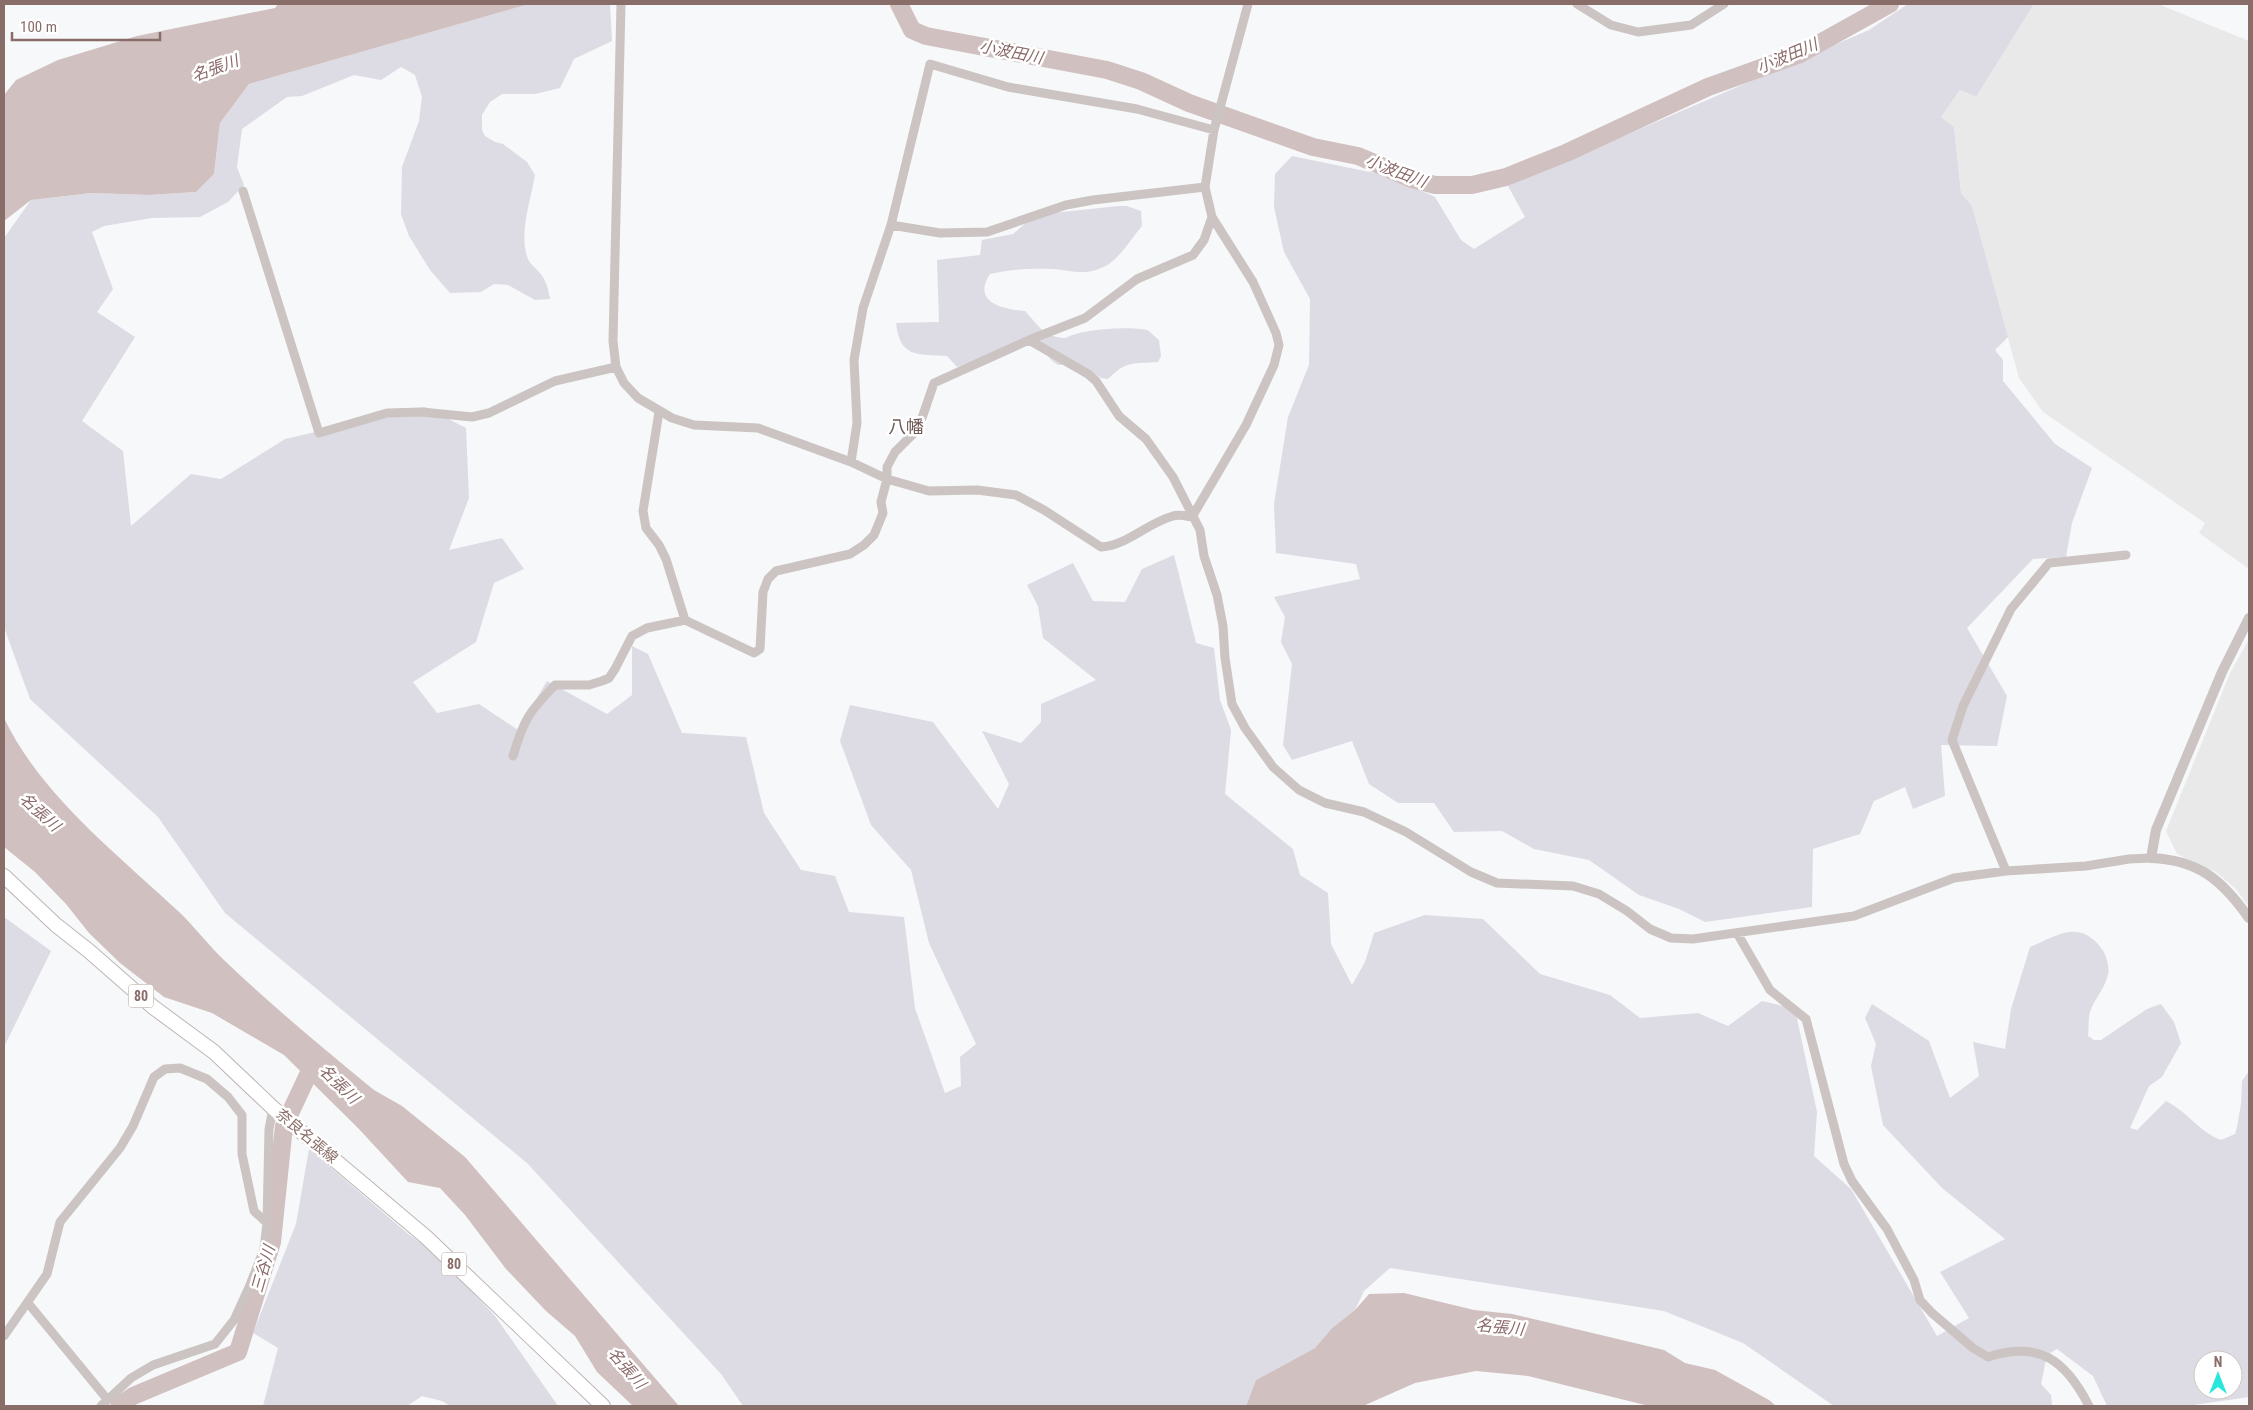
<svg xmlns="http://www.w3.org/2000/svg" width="2253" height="1410" viewBox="0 0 2253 1410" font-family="'Roboto Condensed','Noto Sans JP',sans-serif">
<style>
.built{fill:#eae9ea}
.green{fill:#dddbe4;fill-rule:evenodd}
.water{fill:#d0c0c0}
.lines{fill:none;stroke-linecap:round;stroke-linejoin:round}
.river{stroke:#d0c0c0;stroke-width:18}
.primary-casing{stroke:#beb5b4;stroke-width:16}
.minor{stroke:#cbc4c2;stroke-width:9}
.tertiary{stroke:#cbc4c2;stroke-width:10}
.primary{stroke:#fff;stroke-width:14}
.labels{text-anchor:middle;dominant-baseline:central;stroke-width:5;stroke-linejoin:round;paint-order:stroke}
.shield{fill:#fff;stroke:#ac9995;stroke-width:1}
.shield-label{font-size:14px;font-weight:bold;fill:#896d68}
.street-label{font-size:15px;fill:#896d68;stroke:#fff}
.water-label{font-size:16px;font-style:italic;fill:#8b6969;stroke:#fff}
.quarter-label{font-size:18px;fill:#6e5a56;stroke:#fff}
</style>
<rect width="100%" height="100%" fill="#f7f8fa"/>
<path class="built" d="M2034,4H2158L2249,41V569L2199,533L2205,523L2043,412L2019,378L1972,206L1961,193L1954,127L1941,117L1960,90L1976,97Z
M2249,639V907L2236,889L2216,872L2177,854L2166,831L2230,673Z"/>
<path class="green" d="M529,4H610L612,41L574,59L560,88L535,94H502L490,102L482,115V130L485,136L495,142L503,144L527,162L535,175C531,200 518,234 528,259C530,264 535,267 538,271C546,279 548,288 550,299L535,300L508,285L494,284L481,292L450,293L430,270L409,236L401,214L402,167L419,121L422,97L415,75L401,67L381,80L354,75L302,96L287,97L242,129L237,167L244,185L228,202L200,217L152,218L104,226L92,232L113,289L97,312L135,337L82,421L123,451L131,526L191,474L221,479L285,439L425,407L466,428L469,498L449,550L502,538L524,569L494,583L476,642L413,682L437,713L479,704L518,730L547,681L607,714L632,695V646L648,654L682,733L746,737L764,813L801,870L835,876L849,912L904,917L915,1008L945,1093L961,1086L960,1057L976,1044L929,943L911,870L871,825L840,741L850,705L933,722L998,809L1009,784L982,731L1021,743L1041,722V704L1096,680L1043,638L1038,606L1027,585L1073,563L1093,601L1125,602L1142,569L1174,555L1196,643L1214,648L1220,700L1231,730L1225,794L1293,849L1300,875L1328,893L1331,944L1352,985L1365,962L1374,933L1425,915L1483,919L1540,974L1610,995L1640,1018L1698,1013L1728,1026L1762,1001L1795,1009L1817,1112L1814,1156L1851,1189L1937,1336L1969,1318L1940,1272L2005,1239L1942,1188L1883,1125L1871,1066L1876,1044L1865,1018L1872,1004L1929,1041L1950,1098L1979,1076L1973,1042L2005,1049L2011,1009L2030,947C2059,935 2079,919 2102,949C2106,954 2110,968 2108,974C2105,989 2094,999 2090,1012C2088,1019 2089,1029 2088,1036L2094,1040H2101L2147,1009L2161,1004L2174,1022L2181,1043L2162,1077L2149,1086L2130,1128L2137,1130L2166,1101C2188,1112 2198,1131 2221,1140L2235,1134L2237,1127L2241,1104L2242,1081L2249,1071V1397L2187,1406H2107L2093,1376L2057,1349L2047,1355L2041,1384L2051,1395L2052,1406H1834L1743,1343L1664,1311L1390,1268L1364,1291L1355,1310L1332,1328L1315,1348L1256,1380L1246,1406H743L721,1374L527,1163L225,913L158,817L30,699L4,627V238L31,200L91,193L149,195L196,192L214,174L220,123L249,84ZM2203,1360H2233V1390H2203Z
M1908,4H2034L1976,97L1960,90L1941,117L1954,127L1961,193L1972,206L2008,337L1995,350L2003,360V381L2055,444L2092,468L2072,523L2066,557L2033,559L1967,628L2007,696L1997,746L1941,745L1945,796L1913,809L1905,787L1874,801L1860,834L1813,849L1812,907L1705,922L1679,909L1639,895L1589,860L1534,849L1502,831L1454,832L1434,803H1398L1369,784L1352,741L1292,760L1283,745L1292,664L1281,642L1285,617L1274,597L1360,579L1356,564L1276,553L1274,504L1288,417L1309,365L1310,299L1284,252L1274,207L1275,174L1292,156L1389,176L1435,197L1461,240L1474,249L1525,217L1508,186L1869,30Z
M1119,206H1127L1141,211L1142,226C1130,240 1118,262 1101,268C1083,276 1070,270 1052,269C1030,268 1011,269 990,274C971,303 1004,309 1025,311C1040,327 1043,337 1066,338C1080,329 1130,326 1147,330C1151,332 1155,337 1159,340L1161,356L1158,362C1133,364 1127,360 1108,379L1101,378L1081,365H1058L1051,360L1037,341L957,367L947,356C917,354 900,358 896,323L939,322L937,260L980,255L982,240L1013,234L1029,220L1052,213Z
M4,917L51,951L4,1047Z
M309,1149L407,1233L438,1255L495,1316L558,1406H450L442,1401L422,1396L407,1406H263L278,1348L253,1333L296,1224Z"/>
<path class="water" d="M278,4H529L249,84L220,123L214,174L196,192L149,195L91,193L31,200L4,221V95L16,80L58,60L137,36L275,8Z
M4,718C40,794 117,854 178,911C195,927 208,945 225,961C272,1006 323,1048 374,1090L402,1106L465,1157L679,1406H633L597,1372L575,1336L546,1311L506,1269L465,1215L440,1188L408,1182L358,1128L284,1055L212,1013L164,997L120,963L89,933L66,904L35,872L4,847Z
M1404,1293L1474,1310L1512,1314L1664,1350L1685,1363L1715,1370L1769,1400L1776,1406H1649L1528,1376L1476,1371L1415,1383L1363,1406H1246L1256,1380L1315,1348L1332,1328L1355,1310L1369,1294Z"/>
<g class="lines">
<path class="river" d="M899,4L912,30L926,36L1107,70L1141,81L1189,103L1313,147L1358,156L1412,179L1435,185H1472L1506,177L1566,153L1708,87L1800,54L1890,4
M119,1406L133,1396L238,1352L272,1242L284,1126L315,1060"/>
<defs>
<path id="primary" d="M4,876L56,925L89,951L153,1007L214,1052L273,1108L426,1237L603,1406"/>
</defs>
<use href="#primary" class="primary-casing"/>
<path class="minor" d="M621,4L613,341L616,367L624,383L638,398L672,418L694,425L758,428L851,462L887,479L929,491L977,490L1016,495L1044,510L1101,547C1128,545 1147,523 1173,516C1178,514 1186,516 1192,517
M1577,4L1611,25L1638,32L1691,25L1724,4
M243,191L319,433L387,413L422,412L472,417L489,413L555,381L616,367
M891,225L940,233L987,232L1066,205L1093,200L1205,187
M1029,340L1088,374L1096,381L1119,416L1146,439L1173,477L1200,530L1204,556L1217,595L1223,626L1225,658L1232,704L1245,728L1273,767L1299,790L1325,803L1364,812L1406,832L1471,872L1497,883L1573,886L1599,894L1627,911L1650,929L1671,938L1693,939L1854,916L1954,878L2006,871L2086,866L2129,859L2151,858
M659,412L643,511L646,528L659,545L666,559L685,620
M851,462L857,423L854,360L863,308L891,225L930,64L1008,87L1137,109L1214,130
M1192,517L1246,425L1274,365L1279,345L1276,333L1253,282L1212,217L1205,187L1214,130L1248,4
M513,756C524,719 529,712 555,685H589L602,681L609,678L615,669L632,636L647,628L685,620L754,653L760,649L763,592L768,579L776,571L850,554L864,545L874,535L883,513L881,502L887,479V467L895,452L914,433L922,418L934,383L1029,340L1085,318L1137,279L1193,255L1204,240L1212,217
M2006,871L1952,740L1963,706L2011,609L2049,563L2126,555
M1737,933L1770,990L1806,1019L1844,1164L1852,1181L1887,1229L1914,1280L1920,1300L1932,1313L1973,1348L1988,1357C2040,1340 2066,1361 2089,1406
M28,1303L107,1399
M4,1336L47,1274L60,1222L120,1148L133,1126L154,1077L165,1069L180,1068L207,1079L228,1097L242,1115V1154L254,1211L267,1223
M101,1406L131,1378L153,1365L215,1344L234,1320L250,1285L264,1249L267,1223L269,1129L273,1108"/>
<path class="tertiary" d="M2249,618L2222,672L2156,830L2151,858C2199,860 2222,880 2249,918"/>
<use href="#primary" class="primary"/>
</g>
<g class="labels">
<g class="shield">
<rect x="128.5" y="984.5" width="25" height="23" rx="4"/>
<rect x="441.5" y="1252.5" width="25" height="23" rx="4"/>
</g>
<g class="shield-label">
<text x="141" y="996">80</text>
<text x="454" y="1264">80</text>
</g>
<g class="street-label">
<text transform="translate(307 1136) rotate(40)">奈良名張線</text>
</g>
<g class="water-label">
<text transform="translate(1011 52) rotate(11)">小波田川</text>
<text transform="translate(1787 56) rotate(-23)">小波田川</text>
<text transform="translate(215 68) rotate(-20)">名張川</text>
<text transform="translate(1396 171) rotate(21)">小波田川</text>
<text transform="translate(40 812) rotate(42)">名張川</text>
<text transform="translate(339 1084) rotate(44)">名張川</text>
<text transform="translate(263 1269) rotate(-74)">三谷川</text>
<text transform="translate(1500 1327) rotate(6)">名張川</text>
<text transform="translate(627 1368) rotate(49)">名張川</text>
</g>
<g class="quarter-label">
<text x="906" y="426">八幡</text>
</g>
</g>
<rect width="2253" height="1410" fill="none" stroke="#896d68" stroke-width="10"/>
<g transform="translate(2218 1375)"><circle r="24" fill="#ffffff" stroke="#d0c5c3"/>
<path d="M0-4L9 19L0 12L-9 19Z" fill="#2ae7dd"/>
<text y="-8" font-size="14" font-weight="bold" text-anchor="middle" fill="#896d68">N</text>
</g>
<path d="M12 32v8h148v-8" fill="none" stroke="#896d68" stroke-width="2.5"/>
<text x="20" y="32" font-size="15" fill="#896d68" stroke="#ffffff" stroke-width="4" paint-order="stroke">100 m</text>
</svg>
